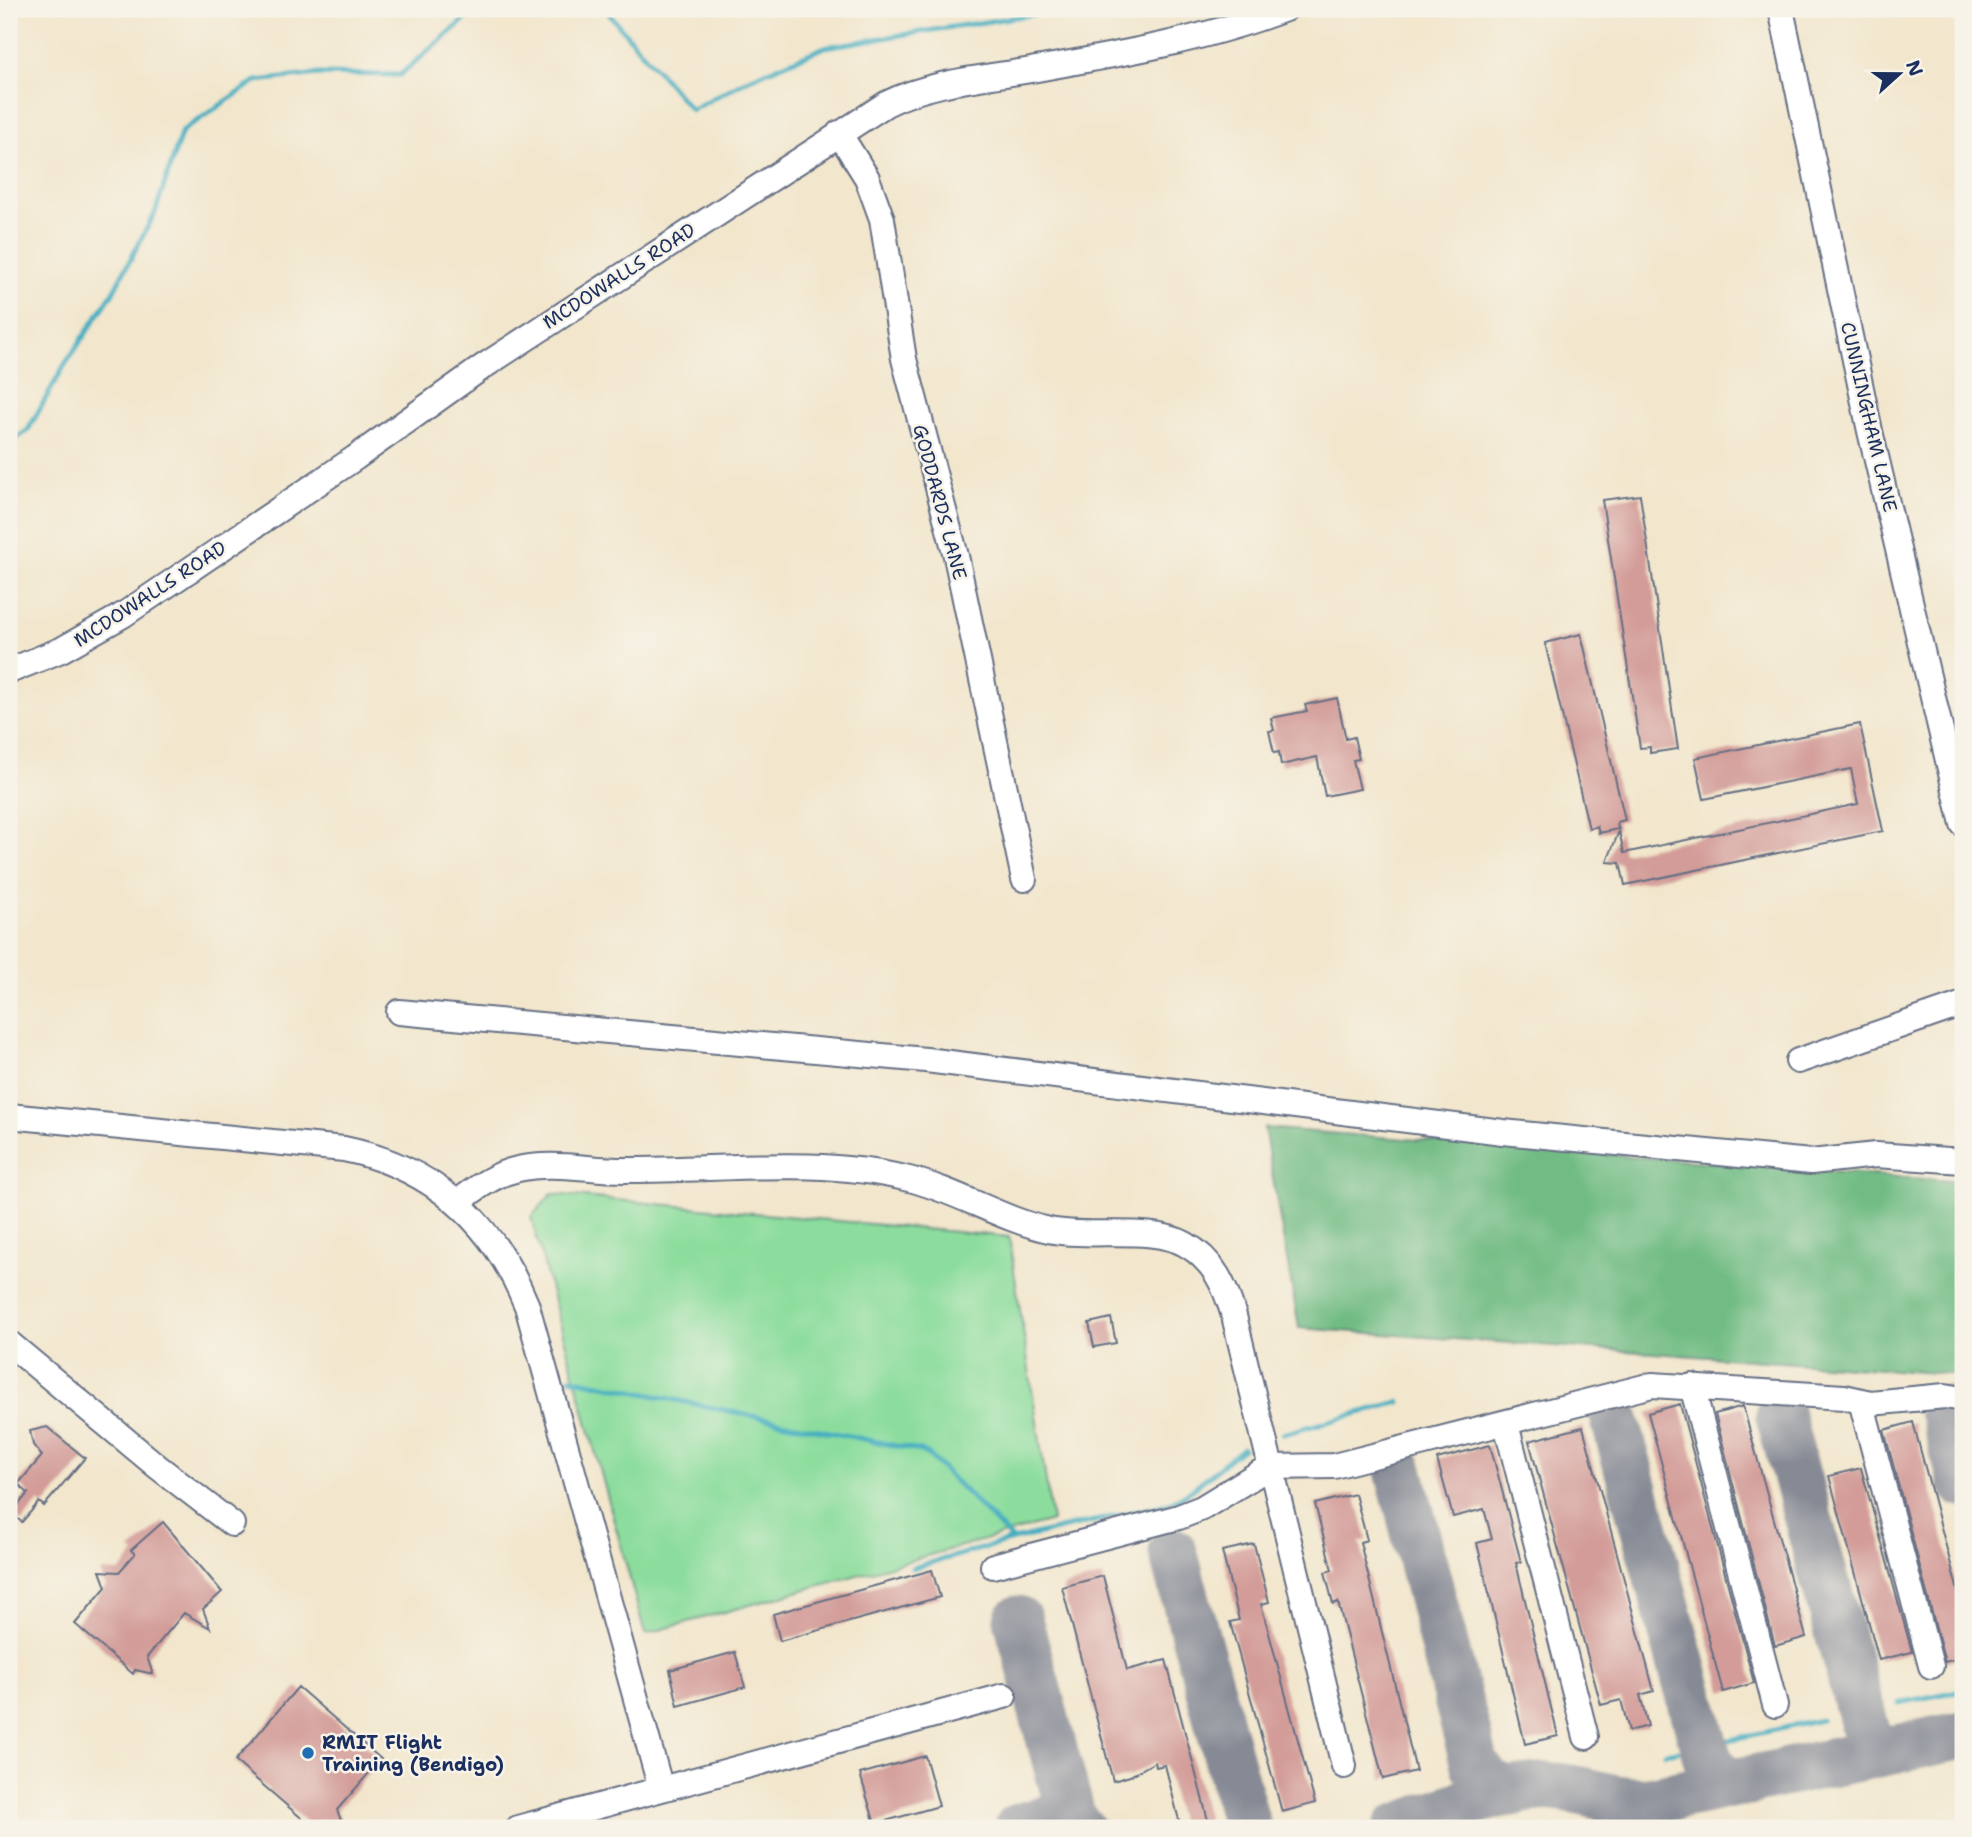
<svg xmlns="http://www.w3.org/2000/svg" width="1972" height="1837" viewBox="0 0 1972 1837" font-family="'Shantell Sans',sans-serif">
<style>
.green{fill:#8cdd9d;stroke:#54867e;stroke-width:2}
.forest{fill:#71bc84;stroke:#467671;stroke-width:2}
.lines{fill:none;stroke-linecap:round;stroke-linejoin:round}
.stream{stroke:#42aec1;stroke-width:5}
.taxiway{stroke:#868a95;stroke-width:49}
.building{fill:#d39c99}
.minor-casing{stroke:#666f84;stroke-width:28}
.minor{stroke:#fff;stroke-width:24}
.poi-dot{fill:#1f6fb2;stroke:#f7f3e8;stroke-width:2.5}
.labels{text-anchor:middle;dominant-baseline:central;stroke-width:5;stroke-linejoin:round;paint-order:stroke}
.street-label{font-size:19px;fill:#1b2f5e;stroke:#f7f3e8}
.poi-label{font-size:19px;font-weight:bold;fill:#1b2f5e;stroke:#f7f3e8;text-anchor:start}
</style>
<rect width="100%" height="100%" fill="#f7f3e8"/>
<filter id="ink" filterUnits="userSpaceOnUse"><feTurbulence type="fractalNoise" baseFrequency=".0143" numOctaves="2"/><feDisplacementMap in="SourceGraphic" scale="14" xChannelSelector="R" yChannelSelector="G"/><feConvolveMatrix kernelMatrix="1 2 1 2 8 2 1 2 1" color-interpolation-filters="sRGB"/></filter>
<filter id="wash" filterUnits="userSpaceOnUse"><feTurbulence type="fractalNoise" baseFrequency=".00686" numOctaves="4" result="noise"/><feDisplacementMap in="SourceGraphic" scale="28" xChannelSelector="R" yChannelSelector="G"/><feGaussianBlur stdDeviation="1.57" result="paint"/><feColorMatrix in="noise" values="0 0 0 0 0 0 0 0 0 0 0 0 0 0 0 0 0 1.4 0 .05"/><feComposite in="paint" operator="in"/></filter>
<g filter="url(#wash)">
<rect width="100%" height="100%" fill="#f2e6cc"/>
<path class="green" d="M552,1194L1009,1237L1052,1521L645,1634L531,1217Z"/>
<path class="forest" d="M1264,1128L1963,1182V1375L1299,1328Z"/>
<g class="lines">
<path class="stream" d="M605,9L691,110L749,79L825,47L1067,9
M9,444L28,430L64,366L112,294L155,213L182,131L256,81L319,74L400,75L477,9
M570,1378L921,1451L930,1456L1013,1540
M1283,1434L1399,1402
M912,1568L1013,1540L1168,1504L1185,1495L1243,1448
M1899,1703L1963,1690
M1724,1741L1821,1720
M1665,1753L1677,1751"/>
<path class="taxiway" d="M1943,1410L1963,1483
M1614,1416L1707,1757C1715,1775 1729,1783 1749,1782
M1780,1416L1867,1735L1875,1746L1894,1750
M1399,1470L1475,1765L1489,1784L1513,1793
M1173,1552L1247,1828
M1018,1620L1071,1815L1076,1824
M1018,1828C1039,1822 1062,1810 1080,1828
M1397,1828C1440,1813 1508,1784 1554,1787C1587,1789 1616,1804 1650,1801L1963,1735"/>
</g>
<g id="blocks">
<path class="building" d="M1640,495L1678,749L1650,753V747L1640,748L1602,500Z
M1581,634L1625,820L1617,822L1618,829L1599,833L1597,826L1589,829L1545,643Z
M1337,698L1346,739L1354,737L1359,759L1353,760L1360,789L1325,796L1317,757L1281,765L1279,752L1274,753L1269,731L1274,730L1271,718L1307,711L1305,705Z
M1860,724L1883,831L1625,885L1620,863L1607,862L1619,831L1624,853L1858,804L1851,769L1704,799L1695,758Z
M1111,1318L1116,1343L1094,1347L1089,1323Z
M1680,1404L1754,1683L1723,1692L1648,1413Z
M1743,1406L1806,1637L1775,1646L1715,1414Z
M1913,1422L1963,1610V1657L1945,1662L1884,1430Z
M47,1427L85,1458L44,1506L39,1502L22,1522L11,1514L28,1493L18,1484L42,1456L33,1445L30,1431Z
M1583,1427L1654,1691L1640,1695L1648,1726L1629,1731L1621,1700L1601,1705L1529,1441Z
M1490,1445L1521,1562L1516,1563L1558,1736L1525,1744L1477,1543L1492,1539L1484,1509L1453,1517L1437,1459Z
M1861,1468L1912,1652L1879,1660L1829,1476Z
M1355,1494L1367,1540L1360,1542L1416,1771L1383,1779L1338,1602L1333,1604L1325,1572L1332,1570L1315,1504Z
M163,1522L222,1592L203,1609L210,1628L184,1613L147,1657L153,1674L135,1670L133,1674L75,1624L106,1587L100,1571L119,1572L135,1554L131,1550Z
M1254,1544L1269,1602L1261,1604L1315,1803L1282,1812L1230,1622L1239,1620L1222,1551Z
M932,1570L940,1597L780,1641L773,1614Z
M1103,1576L1127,1670L1166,1660L1210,1828H1181L1165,1765L1156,1767L1155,1762L1130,1776L1113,1781L1062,1587Z
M735,1652L745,1687L678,1706L670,1670Z
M298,1687L381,1759L337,1810L344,1828L326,1823L322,1828H313L235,1761Z
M925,1756L939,1806L875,1824L860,1774Z"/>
</g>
</g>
<g filter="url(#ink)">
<use href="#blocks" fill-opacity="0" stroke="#666f84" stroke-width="2"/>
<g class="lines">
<defs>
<path id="minor" d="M1781,9L1870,431L1963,824
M839,133L867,178L882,219L904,359L956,556L1024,879
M9,671L61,650L123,615L355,458L484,366L886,104C929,82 984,78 1031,70C1116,55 1204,40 1285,9
M399,1012L926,1060L1503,1132L1811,1162L1876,1155L1963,1161
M1798,1061L1963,1004
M9,1116L344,1149C433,1167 493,1222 527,1306L661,1789
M458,1202C476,1188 495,1174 518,1169C552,1161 589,1170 624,1170C719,1171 815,1156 909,1179C958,1191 1000,1219 1049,1230C1091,1239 1150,1225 1185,1244C1214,1260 1225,1286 1234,1316L1344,1766
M9,1343L158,1467L232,1524
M1692,1386L1775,1705
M1861,1401L1931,1666
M1506,1424L1586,1737
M993,1566L1179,1517L1202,1508L1269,1467L1334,1466L1652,1385L1844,1397L1870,1403L1945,1396L1963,1399
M518,1828L1004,1696"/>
</defs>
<use href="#minor" class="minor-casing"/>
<use href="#minor" class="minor"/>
</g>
</g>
<circle class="poi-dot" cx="308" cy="1753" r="7"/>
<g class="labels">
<g class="street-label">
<text transform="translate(619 276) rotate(-33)">MCDOWALLS ROAD</text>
<text transform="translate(1869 417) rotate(77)">CUNNINGHAM LANE</text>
<text transform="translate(940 502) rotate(75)">GODDARDS LANE</text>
<text transform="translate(150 594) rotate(-33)">MCDOWALLS ROAD</text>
</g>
<g class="poi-label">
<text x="322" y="1742">RMIT Flight<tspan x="322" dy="22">Training (Bendigo)</tspan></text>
</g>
</g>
<rect width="1972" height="1837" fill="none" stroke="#f7f3e8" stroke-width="35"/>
<g transform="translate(1899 74) rotate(69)" stroke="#f7f3e8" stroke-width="5" paint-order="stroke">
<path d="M0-5L12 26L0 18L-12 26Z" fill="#1b2f5e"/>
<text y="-10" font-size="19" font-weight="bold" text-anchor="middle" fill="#1b2f5e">N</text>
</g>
</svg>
